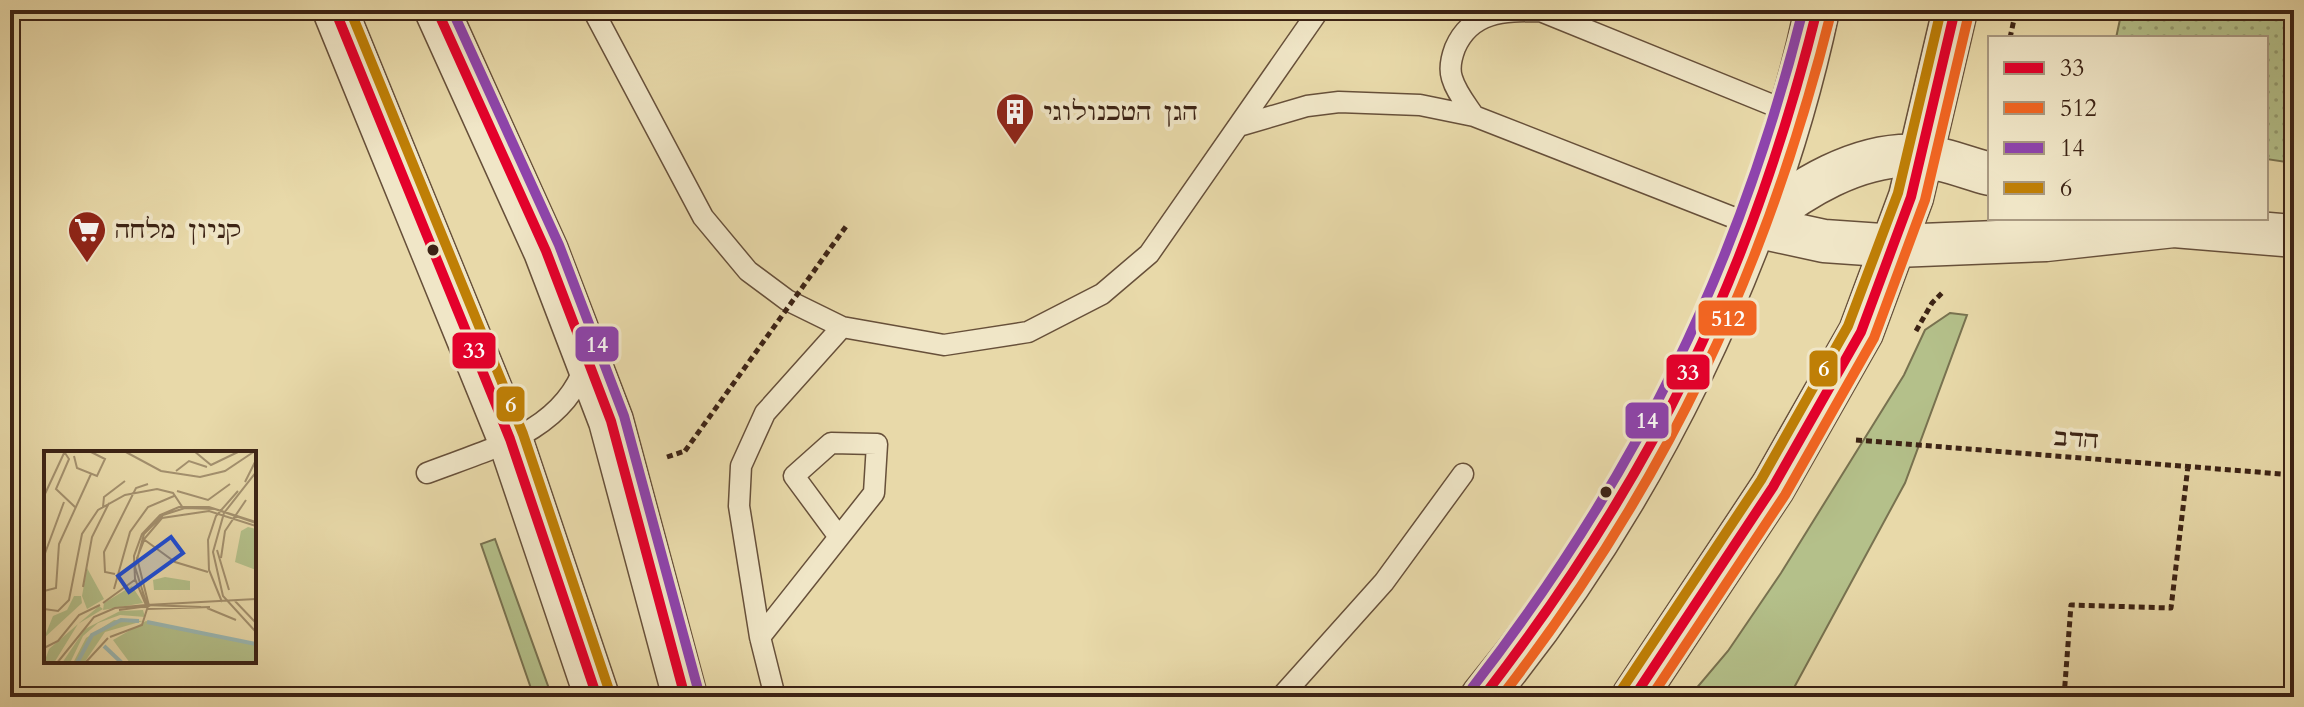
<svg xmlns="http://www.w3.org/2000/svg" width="2304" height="707" viewBox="0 0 2304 707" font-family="Cardo,'Frank Ruhl Libre',serif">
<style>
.grass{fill:url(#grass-dots);stroke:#787250;stroke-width:2}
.park{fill:#b4c08a;stroke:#787250;stroke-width:2}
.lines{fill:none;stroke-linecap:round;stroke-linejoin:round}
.service-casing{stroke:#67503a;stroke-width:23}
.minor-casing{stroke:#67503a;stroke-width:45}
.tertiary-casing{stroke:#67503a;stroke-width:47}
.path{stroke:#3c2315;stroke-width:5;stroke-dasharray:6 4;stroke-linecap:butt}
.service{stroke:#f0e6c7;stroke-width:20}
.minor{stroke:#f0e6c7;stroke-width:42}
.tertiary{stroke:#f0e6c7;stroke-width:44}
.path-bridge{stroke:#3c2315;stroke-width:5;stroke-dasharray:6 4;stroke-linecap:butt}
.bus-1-casing{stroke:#f0e6c7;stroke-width:16}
.bus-2-casing{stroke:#f0e6c7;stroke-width:16}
.bus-3-casing{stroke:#f0e6c7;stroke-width:16}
.bus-4-casing{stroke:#f0e6c7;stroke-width:16}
.bus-1{stroke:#e4002b;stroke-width:10}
.bus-2{stroke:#f26522;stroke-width:10}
.bus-3{stroke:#8e44ad;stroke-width:10}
.bus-4{stroke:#bf7f06;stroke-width:10}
.bus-dot{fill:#3c2315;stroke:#f0e6c7;stroke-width:3}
.labels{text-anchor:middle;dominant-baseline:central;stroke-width:8;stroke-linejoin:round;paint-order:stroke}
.poi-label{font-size:24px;fill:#3c2315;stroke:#f0e6c7;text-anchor:start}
.street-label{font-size:24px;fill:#3c2315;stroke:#f0e6c7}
.inset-river{fill:none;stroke:#9bb8b3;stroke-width:4}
.inset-road{fill:none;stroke:#a3906e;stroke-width:2}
.view{fill:#1d4ed8;fill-opacity:0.15;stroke:#1d4ed8;stroke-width:4}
.inset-edge{fill:none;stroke:#3c2315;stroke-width:4}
.line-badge{stroke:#f0e6c7;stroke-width:3}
.badge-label{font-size:22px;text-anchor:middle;font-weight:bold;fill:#fff}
</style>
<defs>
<pattern id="grass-dots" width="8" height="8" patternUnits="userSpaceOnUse" patternTransform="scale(2)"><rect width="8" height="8" fill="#b4c08a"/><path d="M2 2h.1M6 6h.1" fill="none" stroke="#949c70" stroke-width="1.8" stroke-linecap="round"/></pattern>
</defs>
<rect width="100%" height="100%" fill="#e8d9a9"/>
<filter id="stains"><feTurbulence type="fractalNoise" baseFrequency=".0025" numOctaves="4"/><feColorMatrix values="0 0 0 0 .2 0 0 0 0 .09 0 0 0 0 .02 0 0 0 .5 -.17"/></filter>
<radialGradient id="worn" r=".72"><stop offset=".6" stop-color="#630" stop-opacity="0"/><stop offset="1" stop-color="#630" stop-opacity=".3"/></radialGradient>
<path class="grass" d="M2122,10H2294V163L2266,159V38H2116Z"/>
<path class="park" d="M1950,313L1967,315L1905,483L1789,697H1689L1728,651L1781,573L1904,375L1925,330Z
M495,539L552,697H534L481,544Z"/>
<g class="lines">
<defs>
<path id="service" d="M593,10L703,217L748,271L787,300L842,327L944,345L1028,332L1102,294L1149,254L1319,10
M1538,10L1792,113
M1474,116C1466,104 1456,92 1452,78C1449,69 1452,56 1455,48C1471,11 1504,11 1539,11
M1239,126L1307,106L1339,102L1420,105L1474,116L1755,226
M427,473C489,449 563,432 585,365
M760,637L874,493L877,444L831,443L794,476L839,537
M775,697L760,637L739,506L741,466L765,413L842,327
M1281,697L1384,582L1463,474"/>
<path id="minor" d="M1755,226L1824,241L1896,246L2046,240L2174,226L2294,236
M1755,226C1799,189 1859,152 1918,156C1941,157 1967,168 1990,174"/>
<path id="tertiary" d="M335,10L510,439L597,697
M437,10L546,251L611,421L685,697
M1483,697C1642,505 1765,254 1817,10
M1634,697L1773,487L1861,332L1911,197L1955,10"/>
</defs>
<use href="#service" class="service-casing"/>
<use href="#minor" class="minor-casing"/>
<use href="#tertiary" class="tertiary-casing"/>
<path class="path" d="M2010,38L2016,10
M1916,331L1932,303L1944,291
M1856,440L2294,475
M667,457L685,451
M2064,697L2071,605L2171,608L2188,466"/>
<use href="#service" class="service"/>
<use href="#minor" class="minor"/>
<use href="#tertiary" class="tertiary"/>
<path class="path-bridge" d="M685,451L847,225"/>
<defs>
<path id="bus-1" d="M335,10L510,439L597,697
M437,10L546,251L611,421L685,697
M1483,697C1651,480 1751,276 1817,10
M1634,697L1773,487L1861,332L1911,197L1955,10"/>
<path id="bus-2" d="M1501,697C1665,485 1766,273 1831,13
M1651,697L1785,495L1874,338L1925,200L1969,13"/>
<path id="bus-3" d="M452,10L559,245L624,416L699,693
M1472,688C1636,477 1738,270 1803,10"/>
<path id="bus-4" d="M350,10L523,434L610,693
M1622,689L1761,480L1848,326L1898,193L1941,10"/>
</defs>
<use href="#bus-1" class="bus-1-casing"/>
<use href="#bus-2" class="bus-2-casing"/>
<use href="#bus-3" class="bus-3-casing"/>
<use href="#bus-4" class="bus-4-casing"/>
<use href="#bus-1" class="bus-1"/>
<use href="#bus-2" class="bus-2"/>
<use href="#bus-3" class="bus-3"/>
<use href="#bus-4" class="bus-4"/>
</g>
<defs>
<symbol id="building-pin" viewBox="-11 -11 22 30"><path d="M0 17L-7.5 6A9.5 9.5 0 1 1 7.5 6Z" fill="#8f2418" stroke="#f0e6c7"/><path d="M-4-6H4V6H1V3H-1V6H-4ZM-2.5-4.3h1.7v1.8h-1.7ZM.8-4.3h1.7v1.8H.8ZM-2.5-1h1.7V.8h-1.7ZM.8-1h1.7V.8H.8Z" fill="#fff"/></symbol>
<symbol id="supermarket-pin" viewBox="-11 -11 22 30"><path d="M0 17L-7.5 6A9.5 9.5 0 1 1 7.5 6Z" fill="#8f2418" stroke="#f0e6c7"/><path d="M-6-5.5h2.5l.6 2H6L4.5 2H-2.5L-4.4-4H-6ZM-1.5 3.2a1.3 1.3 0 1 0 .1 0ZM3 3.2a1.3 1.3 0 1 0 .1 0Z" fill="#fff"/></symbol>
</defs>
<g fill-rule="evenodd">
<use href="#building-pin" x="993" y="90" width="44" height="60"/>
<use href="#supermarket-pin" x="65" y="208" width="44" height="60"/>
</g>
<g class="bus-dot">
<circle cx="433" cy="250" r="7"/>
<circle cx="1606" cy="492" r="7"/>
</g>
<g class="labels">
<g class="poi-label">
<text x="1043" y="112">הגן הטכנולוגי</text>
<text x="115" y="230">קניון מלחה</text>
</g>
<g class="street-label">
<text transform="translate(2076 439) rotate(4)">הדב</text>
</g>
</g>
<g transform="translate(44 451)">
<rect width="212" height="212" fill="#e8d9a9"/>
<path d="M88,135L99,152L59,159L60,152ZM30,145H37L38,152L0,187L9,165L23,159ZM76,160L99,159L101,166L76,164L54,172L39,185L26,212H18L41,178ZM102,170L212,194V212H86L69,189Z" fill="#b4c08a"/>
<path d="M43,117L60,148L43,158L38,145ZM55,155L59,158L34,173L10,212H0L5,198Z" fill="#b4c08a"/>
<path d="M204,76L212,78V119L191,111L197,80ZM121,126L146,130V139H110L109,129ZM70,169L99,170L61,181L40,212H29L42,187Z" fill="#b4c08a"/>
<path class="inset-river" d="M103,171L212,193M60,195L78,212M33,212L48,184L77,169L95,170"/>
<path class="inset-road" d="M80,0L117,20L156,26L181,20L211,0M150,0L167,14L196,0M21,2L25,8L12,38L31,56M30,5L33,17L53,25L61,8L45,0M132,20L145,10L163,16M212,21L180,62L169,101L179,145L212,181M201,31L212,9M133,40L164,49L186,33M0,45L21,0M59,56L60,46L81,30M98,87L131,111L164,121M173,99L185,139M0,105L20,51M177,107L181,80L202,49M71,123L61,121L60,101L92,37L104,33M39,136L48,86L65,52M70,138L86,81L104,56L130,45M0,140L12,137L15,93L47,23M191,150L212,172M178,151L165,119L164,89L172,65L194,40M59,152L92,128M102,154L212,148M157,156L103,154L91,116L100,83L119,64L141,57L171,58L212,72M163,157L192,169M0,158L14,160L25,149L38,83L54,59L81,44L113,38L129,42L139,57M103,158L166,156M75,159L105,155L93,107L101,87L118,67L165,60L212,75M66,186L98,174L104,155M0,197L14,190L35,164L56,154M13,212L50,166L71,157L102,154L91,128L90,105L98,83L116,64L135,56H165L212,71M41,212L64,187"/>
<path class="view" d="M127,86L139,102L85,141L74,125Z"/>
<rect width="212" height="212" class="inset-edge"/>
</g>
<g class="line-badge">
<rect x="1697" y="299" width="61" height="38" rx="8" fill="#f26522"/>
<rect x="574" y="325" width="46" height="38" rx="8" fill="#8e44ad"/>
<rect x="451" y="331" width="46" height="39" rx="8" fill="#e4002b"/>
<rect x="1808" y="349" width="31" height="39" rx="8" fill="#bf7f06"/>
<rect x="1665" y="353" width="46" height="38" rx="8" fill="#e4002b"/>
<rect x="495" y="385" width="31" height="38" rx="8" fill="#bf7f06"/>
<rect x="1624" y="401" width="46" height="39" rx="8" fill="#8e44ad"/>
</g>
<g class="badge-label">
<text x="1728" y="326">512</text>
<text x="597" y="352">14</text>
<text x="474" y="358">33</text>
<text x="1824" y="376">6</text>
<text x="1688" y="380">33</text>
<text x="511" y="412">6</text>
<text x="1647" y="428">14</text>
</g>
<rect width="2304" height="707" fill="none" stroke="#e8d9a9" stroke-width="40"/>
<rect x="12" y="12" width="2280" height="683" fill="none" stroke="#3c2315" stroke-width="4"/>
<rect x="20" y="20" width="2264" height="667" fill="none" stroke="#3c2315" stroke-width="2"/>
<rect x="1988" y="36" width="280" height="184" fill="#f0e6c7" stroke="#a89880" stroke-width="2"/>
<rect x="2004" y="62" width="40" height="12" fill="#e4002b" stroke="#a89880" stroke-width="2"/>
<text x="2060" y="76" font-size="24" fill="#3c2315">33</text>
<rect x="2004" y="102" width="40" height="12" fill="#f26522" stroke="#a89880" stroke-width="2"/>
<text x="2060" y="116" font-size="24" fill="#3c2315">512</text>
<rect x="2004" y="142" width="40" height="12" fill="#8e44ad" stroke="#a89880" stroke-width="2"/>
<text x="2060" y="156" font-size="24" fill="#3c2315">14</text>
<rect x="2004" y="182" width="40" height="12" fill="#bf7f06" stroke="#a89880" stroke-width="2"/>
<text x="2060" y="196" font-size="24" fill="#3c2315">6</text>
<rect width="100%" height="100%" filter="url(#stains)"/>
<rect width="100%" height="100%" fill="url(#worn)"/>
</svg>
